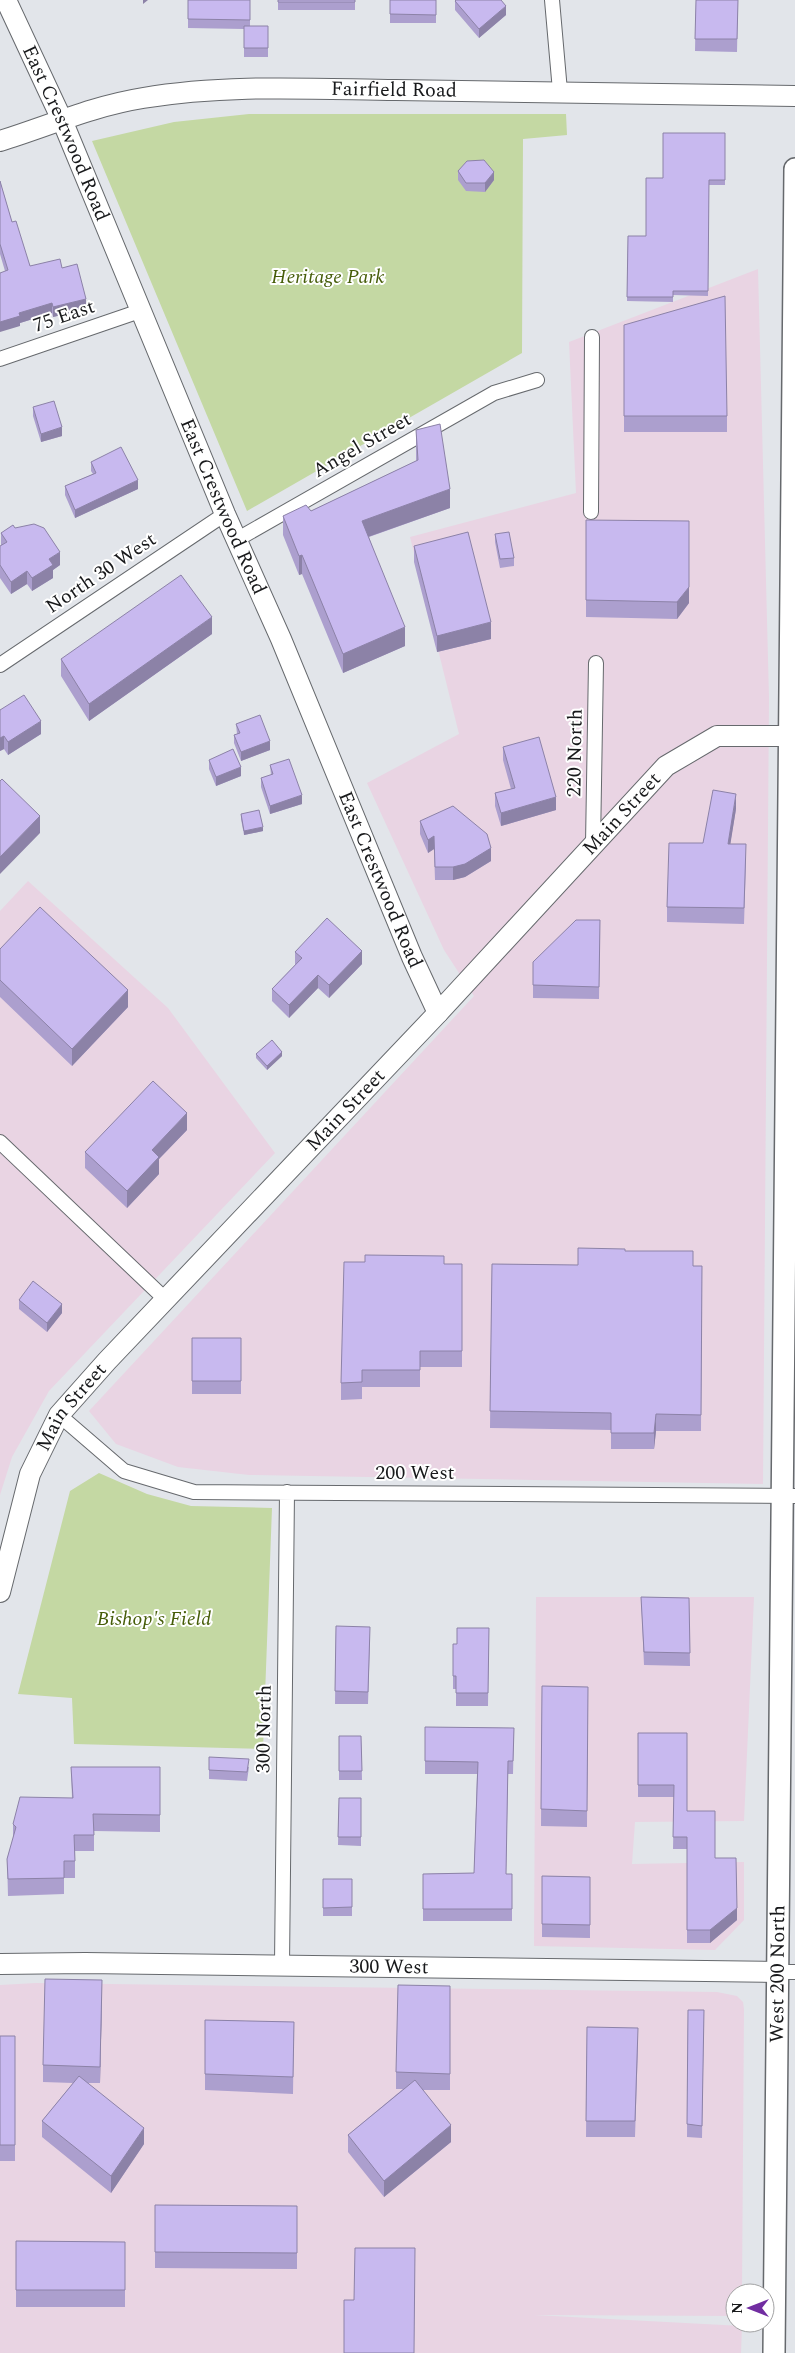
<svg xmlns="http://www.w3.org/2000/svg" width="795" height="2353" viewBox="0 0 795 2353" font-family="Spectral,serif">
<style>
.commercial{fill:#e9d4e3}
.green{fill:#c4d8a3}
.lines{fill:none;stroke-linecap:round;stroke-linejoin:round}
.street-casing{stroke:#66696d;stroke-width:16}
.secondary-casing{stroke:#66696d;stroke-width:22}
.primary-casing{stroke:#66696d;stroke-width:24}
.street{stroke:#fff;stroke-width:14}
.secondary{stroke:#fff;stroke-width:20}
.primary{stroke:#fff;stroke-width:21}
.wall{fill:#ac9fce}
.shaded-wall{fill:#8c82a7}
.building{fill:#c8b9ef;stroke:#8c82a7}
.labels{text-anchor:middle;dominant-baseline:central;stroke-width:4;stroke-linejoin:round;paint-order:stroke}
.street-label{font-size:20px;fill:#18191b;stroke:#fff}
.park-label{font-size:20px;font-style:italic;fill:#465d09;stroke:#fff}
</style>
<rect width="100%" height="100%" fill="#e2e5ea"/>
<path class="commercial" d="M758,269L769,698L763,1484L249,1475L178,1467L116,1444L89,1411L474,996L444,950L367,783L459,734L410,537L576,493L569,342Z
M28,881L168,1008L275,1153L49,1391L12,1457L0,1495V911Z
M536,1597H754L744,1821L635,1822L632,1864L744,1862V1920L715,1950L534,1946Z
M36,1983L717,1992L737,1996L743,2002L744,2009L742,2293H735V2316L534,2315L742,2326L741,2353H0V1985Z"/>
<path class="green" d="M249,114H566L567,135L523,139L522,353L247,511L92,141L174,122Z
M99,1473L147,1494L191,1506L272,1508L263,1749L74,1744L72,1698L18,1694L70,1491Z"/>
<g class="lines">
<defs>
<path id="street" d="M552,0L560,91
M0,359L140,311
M591,512L592,337
M236,540L494,393L537,380
M0,665L225,514
M593,844L596,663
M0,1142L165,1299
M59,1415L124,1471L194,1492L795,1496
M282,1965L287,1492
M778,1972H795"/>
<g id="secondary">
<path id="s1" d="M6,0L62,120L225,514L281,639L412,957L438,1013"/>
<path id="s2" d="M0,141C48,126 93,106 143,98C226,84 312,89 396,90C529,91 662,93 795,96"/>
<path id="s3" d="M0,1592L30,1474L59,1415L107,1361L438,1013L666,766L717,736H795"/>
<path id="s4" d="M0,1964L85,1963L778,1972"/>
</g>
<g id="primary">
<path id="s5" d="M774,2353L795,169"/>
</g>
</defs>
<use href="#street" class="street-casing"/>
<use href="#secondary" class="secondary-casing"/>
<use href="#primary" class="primary-casing"/>
<use href="#street" class="street"/>
<use href="#secondary" class="secondary"/>
<use href="#primary" class="primary"/>
</g>
<path class="wall" d="M188,0H250V26H268V57H244V29L188,28Z
M278,0H355V10H278Z
M390,0H436V23H390Z
M696,0H738L737,52L695,51Z
M455,1L506,15L479,38L455,10Z
M725,133V185H709L708,296L673,295V302L627,301L628,236H646L663,178Z
M458,171L494,180L485,192L466,191L458,180Z
M0,181L12,222L30,266L62,268L86,309L53,317L52,313L20,323V326L5,271L0,254Z
M624,325L727,416V432H624Z
M33,407L62,436L41,442L33,416Z
M416,430L450,508L369,537L405,646L343,673L302,574L299,575L283,535V516L311,511L416,461Z
M91,462L138,489L75,518L65,495V486L93,474L91,471Z
M586,520L689,603L677,619L586,617Z
M15,528L60,565L53,570V578L32,591L27,584L11,594L0,578V546H1V533Z
M495,534L514,558V566L500,568L495,542Z
M414,546L491,639L437,652L414,562Z
M212,634L89,721L61,676V659Z
M0,710L41,734L8,755L4,749L0,751Z
M236,724L270,750L241,761L234,743V735L237,734Z
M503,747L556,810L501,826L495,806V793L511,789L503,760Z
M209,760L241,776L216,786L209,769Z
M270,765L302,804L270,814L261,787V778L271,775Z
M736,809L730,844L746,859L744,924L667,922V907Z
M241,814L263,831L244,835L241,819Z
M420,821L491,861L465,877L453,880H435L434,849L428,853L420,834Z
M600,920L599,999L533,998V962Z
M0,949L128,1007L72,1066L0,997Z
M295,952L362,964L329,998L318,988L289,1018L272,1001V989L295,965Z
M256,1054L282,1056L267,1070L256,1058Z
M187,1130L159,1159V1174L127,1208L85,1168V1152Z
M625,1251L693,1266H702L701,1431H656L654,1449H611V1430L490,1428L492,1264L578,1265Z
M444,1264H462V1367H420V1387H362V1399L341,1400V1383Z
M19,1300L62,1313L47,1332L19,1309Z
M192,1338H241V1394H192Z
M641,1597L689,1598L690,1666L644,1665Z
M336,1626L370,1640L368,1704H335Z
M489,1628L488,1706H456V1689H453V1644H457Z
M542,1686L588,1687L587,1827L541,1826Z
M425,1727L514,1728L513,1774H508L506,1874H512V1921H423V1874L474,1873L477,1774H425Z
M638,1733H687V1811L715,1858L737,1920L710,1943H687V1849H673L674,1797H638Z
M339,1736H361L362,1780H339Z
M209,1757L249,1767L247,1781L209,1779Z
M71,1767H160V1832L94,1831V1851H75V1878H64V1894L8,1896L7,1859L13,1839V1824L72,1798Z
M339,1798H361V1846L338,1845Z
M542,1876L590,1877V1938L542,1937Z
M323,1879H352V1916H323Z
M450,1986V2090H423L451,2142L384,2197L348,2152V2135L403,2089H396V2072Z
M102,1997L100,2083H88L144,2144L111,2193L42,2137V2121L73,2083L43,2082V2065Z
M688,2010H704L702,2138L687,2137Z
M205,2020L294,2022L293,2094L205,2090Z
M587,2027L638,2045L635,2137H586Z
M0,2036H15V2161H0Z
M155,2205L297,2206V2269L155,2268Z
M16,2241L125,2242V2307H16Z"/>
<path class="shaded-wall" d="M143,0H148L143,4Z
M506,6V15L479,38V29Z
M494,172V180L485,192V183Z
M86,299V309L53,317V307Z
M52,303V313L20,323V326L0,332V322L19,313Z
M62,427V436L41,442V434Z
M138,480V489L75,518V510Z
M450,489V508L362,539V521Z
M60,552V565L53,570V578L32,591V578L49,559Z
M302,555V574L299,575V556Z
M27,571V584L11,594V582Z
M689,587V603L677,619V602Z
M212,617V634L89,721V704Z
M491,622V639L437,652V636Z
M405,627V646L343,673V654Z
M41,721V734L8,755V742Z
M4,736V749L0,751V738Z
M270,741V750L241,761V752Z
M241,767V776L216,786V777Z
M736,794V809L728,859V844Z
M302,795V804L270,814V806Z
M556,797V810L501,826V813Z
M40,816V833L0,874V857Z
M263,827V831L244,835V831Z
M434,836V849L428,853V840Z
M491,848V861L465,877L453,880V867Z
M362,951V964L329,998V985Z
M318,975V988L289,1018V1005Z
M128,990V1007L72,1066V1049Z
M282,1052V1056L267,1070V1066Z
M187,1113V1130L159,1159V1174L127,1208V1191L152,1150Z
M62,1304V1313L47,1332V1323Z
M656,1414V1431L654,1449V1433Z
M737,1908V1920L710,1943V1930Z
M102,1980V1997L100,2083V2067Z
M451,2125V2142L384,2197V2181Z
M144,2128V2144L111,2193V2176Z"/>
<path class="building" d="M188,0H250V20L188,19Z
M278,0H355V2H278Z
M390,0H436V15L390,14Z
M456,0H501L506,6L479,29L455,1Z
M696,0H738L737,39H695Z
M244,26H268V48H244Z
M663,133H725V180H709L708,291H673V297H627L628,236H646V178H663Z
M484,160L494,172L485,183H466L458,171L467,161Z
M0,181L12,222L16,221L30,266L60,259L62,268L77,264L86,299L53,307L52,303L19,313L20,316L0,322V273L8,270L0,244Z
M725,296L727,416H624V325Z
M54,401L62,427L41,434L33,407Z
M440,424L450,489L362,521L405,627L343,654L302,555L299,556L283,516L306,505L311,511L418,460L416,430Z
M121,447L138,480L75,510L65,486L96,473L91,462Z
M586,520L689,521V587L677,602L586,600Z
M34,524L44,528L60,552L49,559L53,565L32,578L27,571L11,582L0,565V546L7,542L1,533L13,525L15,528Z
M468,532L491,622L437,636L414,546Z
M509,532L514,558L500,559L495,534Z
M181,575L212,617L89,704L61,659Z
M24,695L41,721L8,742L4,736L0,738V710Z
M260,715L270,741L241,752L234,735L240,733L236,724Z
M539,737L556,797L501,813L495,793L515,788L503,747Z
M233,749L241,767L216,777L209,760Z
M289,759L302,795L270,806L261,778L273,774L270,765Z
M2,779L40,816L0,857V781Z
M713,790L736,794L728,844H746L744,908L667,907L669,843H703Z
M453,806L487,834L491,848L465,864L453,867H435L434,836L428,840L420,821Z
M259,810L263,827L244,831L241,814Z
M40,907L128,990L72,1049L0,980V949Z
M327,918L362,951L329,985L318,975L289,1005L272,989L302,958L295,952Z
M576,920H600L599,987L533,985V962Z
M272,1040L282,1052L267,1066L256,1054Z
M153,1081L187,1113L152,1150L159,1157L127,1191L85,1152Z
M578,1248L625,1249V1251H693V1266H702L701,1415L656,1414L654,1433H611V1413L490,1411L492,1264L578,1265Z
M365,1255L444,1256V1264H462V1351H420V1370H362V1382L341,1383L344,1262H365Z
M33,1281L62,1304L47,1323L19,1300Z
M192,1338H241V1381H192Z
M641,1597L689,1598L690,1653L644,1652Z
M336,1626L370,1627L368,1692L335,1691Z
M457,1628H489L488,1693H456V1676H453V1644H457Z
M542,1686L588,1687L587,1811L541,1809Z
M425,1727L514,1728L513,1761H508L506,1874H512V1909H423V1874L474,1873L478,1762L425,1761Z
M638,1733H687V1811H715V1858H736L737,1908L710,1930H687V1837H673L674,1785H638Z
M339,1736H361L362,1771H339Z
M209,1757L249,1759L247,1772L209,1770Z
M71,1767H160V1815L93,1814L94,1835H74L75,1861H64V1878L8,1879L7,1859L16,1827L13,1824L20,1797L73,1798Z
M339,1798H361V1837H338Z
M542,1876L590,1877V1925L542,1924Z
M323,1879H352V1907L323,1908Z
M45,1979L102,1980L100,2067L43,2065Z
M398,1985L450,1986V2074L396,2072Z
M688,2010H704L702,2126L687,2124Z
M205,2020L294,2022L293,2077L205,2074Z
M587,2027L638,2028L635,2121H586Z
M0,2036H15V2145H0Z
M79,2076L144,2128L111,2176L42,2121Z
M415,2080L451,2125L384,2181L348,2135Z
M155,2205L297,2206V2253L155,2252Z
M16,2241L125,2242V2290H16Z
M355,2248H415L414,2353H344V2300H354Z"/>
<g class="labels">
<g class="street-label">
<text stroke="none"><textPath href="#s2" startOffset="401">Fairfield Road</textPath></text>
<text stroke="none"><textPath href="#s1" startOffset="146">East Crestwood Road</textPath></text>
<text transform="translate(64 316) rotate(-19)">75 East</text>
<text transform="translate(362 445) rotate(-30)">Angel Street</text>
<text stroke="none"><textPath href="#s1" startOffset="551">East Crestwood Road</textPath></text>
<text transform="translate(101 573) rotate(-34)">North 30 West</text>
<text transform="translate(575 753) rotate(-89)">220 North</text>
<text stroke="none"><textPath href="#s3" startOffset="1011">Main Street</textPath></text>
<text stroke="none"><textPath href="#s1" startOffset="956">East Crestwood Road</textPath></text>
<text stroke="none"><textPath href="#s3" startOffset="606">Main Street</textPath></text>
<text stroke="none"><textPath href="#s3" startOffset="201">Main Street</textPath></text>
<text x="415" y="1473">200 West</text>
<text transform="translate(264 1729) rotate(-89)">300 North</text>
<text stroke="none"><textPath href="#s4" startOffset="389">300 West</textPath></text>
<text stroke="none"><textPath href="#s5" startOffset="379">West 200 North</textPath></text>
</g>
<g class="park-label">
<text x="328" y="277">Heritage Park</text>
<text x="154" y="1619">Bishop's Field</text>
</g>
</g>
<g transform="translate(750 2308) rotate(270)"><circle r="24" fill="#ffffff" stroke="#a3a3a4"/>
<path d="M0-4L9 19L0 12L-9 19Z" fill="#712da1"/>
<text y="-8" font-size="14" font-weight="bold" text-anchor="middle" fill="#18191b">N</text>
</g>
</svg>
